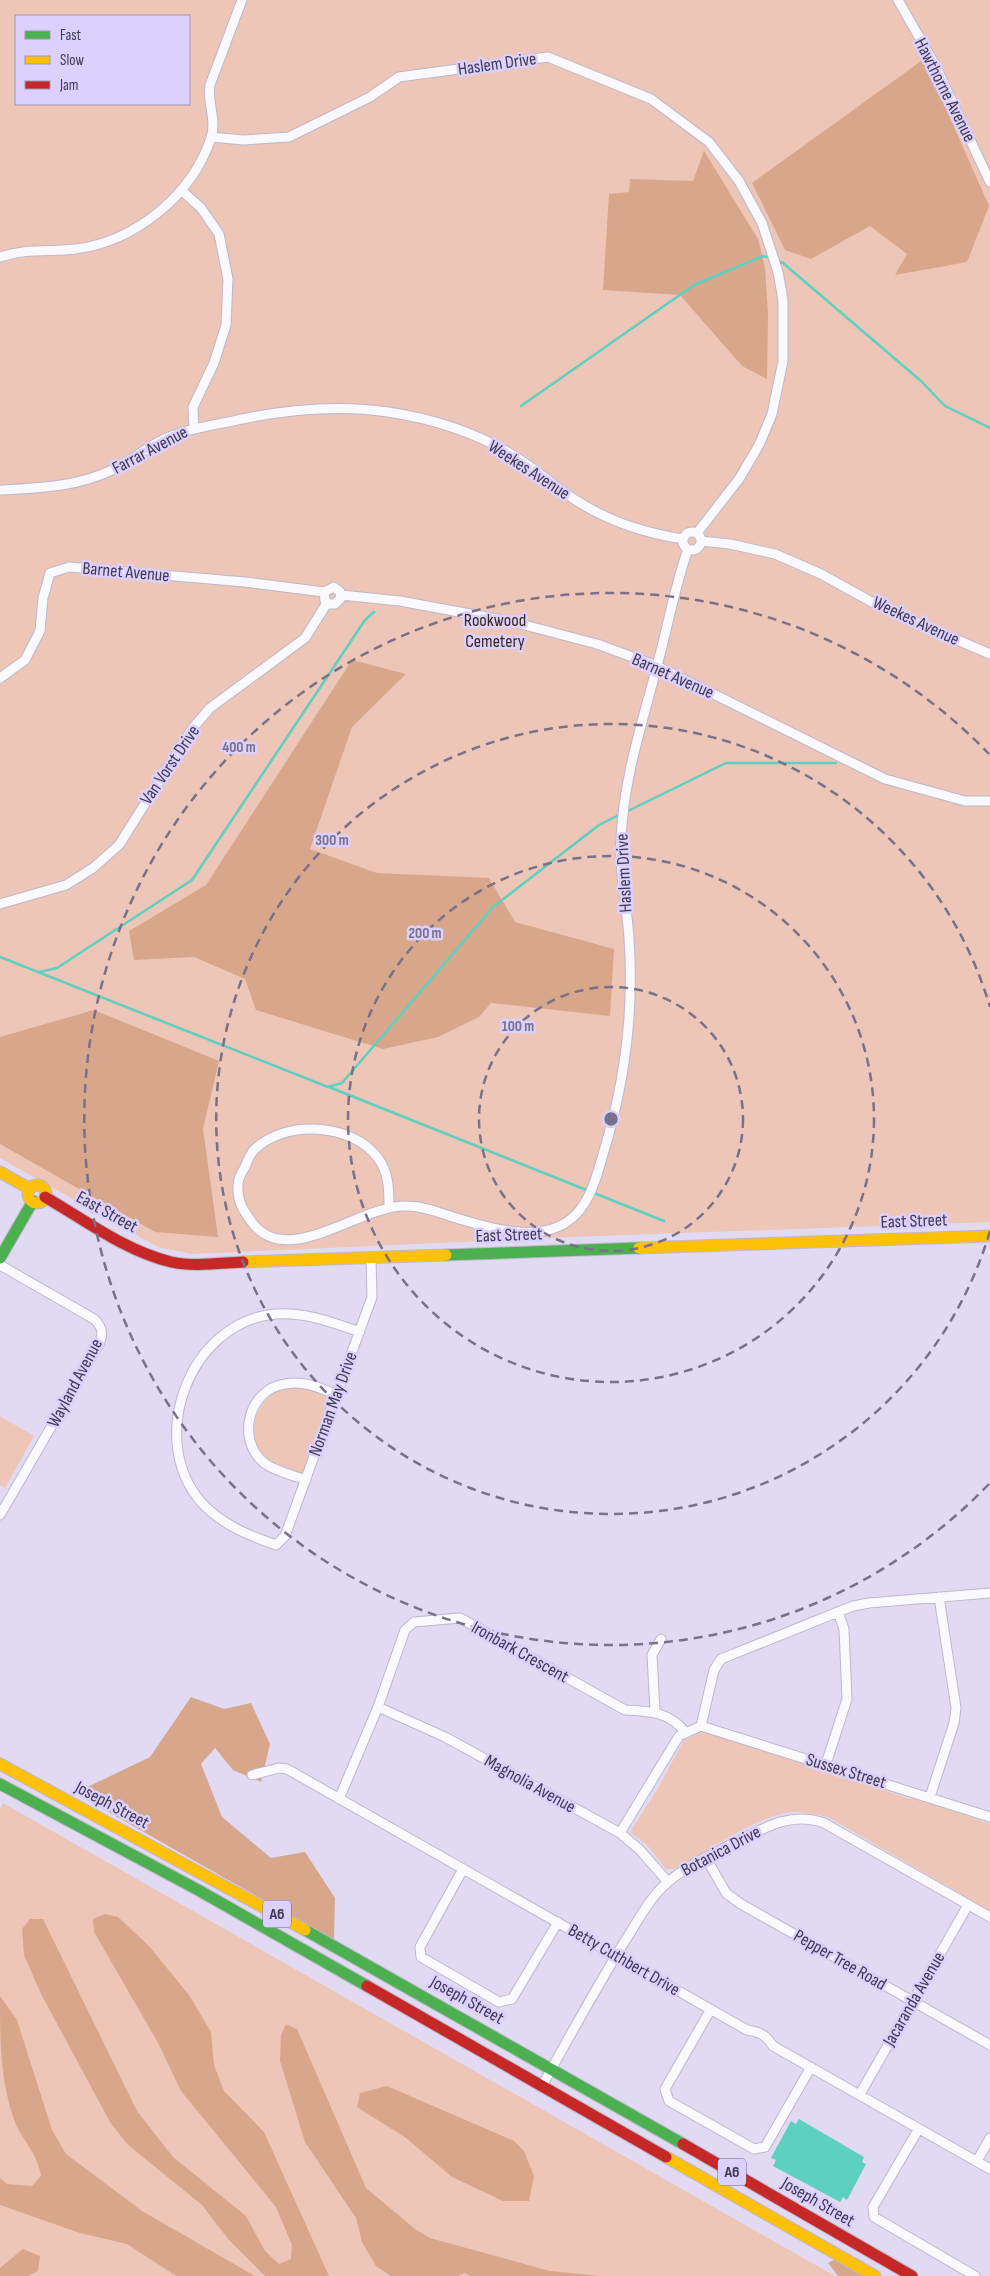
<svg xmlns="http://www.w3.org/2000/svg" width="990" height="2276" viewBox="0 0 990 2276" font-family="'Sofia Sans Condensed',sans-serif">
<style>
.green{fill:#edc6b7;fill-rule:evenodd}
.forest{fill:#d8a68b}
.water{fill:#5dd0c2}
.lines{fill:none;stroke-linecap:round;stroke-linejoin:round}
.stream{stroke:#5dd0c2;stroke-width:2.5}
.street-casing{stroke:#bdb7cc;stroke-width:11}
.fast-casing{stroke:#bdb7cc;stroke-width:13}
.slow-casing{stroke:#bdb7cc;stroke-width:13}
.jam-casing{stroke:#bdb7cc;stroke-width:13}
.street{stroke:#faf9fd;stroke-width:9}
.fast{stroke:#4caf50;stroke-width:11}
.slow{stroke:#ffc107;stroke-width:11}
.jam{stroke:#c62828;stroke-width:11}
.ring{fill:none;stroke:#787189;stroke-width:2.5;stroke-dasharray:9 6}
.labels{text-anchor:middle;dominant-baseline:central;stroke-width:5;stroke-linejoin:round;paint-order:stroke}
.shield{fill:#dcd0fd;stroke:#6e6684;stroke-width:1}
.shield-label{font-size:16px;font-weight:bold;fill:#3f3950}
.street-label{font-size:18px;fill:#3f3950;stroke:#dcd0fd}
.park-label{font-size:18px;fill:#3c2819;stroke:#dcd0fd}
.centre{fill:#787189;stroke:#dcd0fd;stroke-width:2.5}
.ring-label{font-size:15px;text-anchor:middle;font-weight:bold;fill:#787189;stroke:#dcd0fd;stroke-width:5;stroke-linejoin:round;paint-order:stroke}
</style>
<rect width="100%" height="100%" fill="#e1daf2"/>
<path class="green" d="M0,0H990V1222L571,1237L192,1254L158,1247L0,1158ZM16,16H189V104H16Z
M288,1387L314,1390L331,1397L303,1474C292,1470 279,1468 270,1461C240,1440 256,1394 288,1387Z
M0,1416L34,1436L5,1488L0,1485Z
M702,1732L715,1734L854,1780L860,1779L871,1783L873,1786L910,1799L915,1797L990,1824V1911L828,1817C814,1814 800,1810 786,1813C755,1818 703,1853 675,1869H666L647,1845L630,1832L658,1788L684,1740Z
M3,1803L835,2276H0V1809Z"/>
<path class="forest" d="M924,59L989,206L967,262L895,275L907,254L870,226L811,259L785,250L752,183Z
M704,151L758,239L765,267L768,314L767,379L742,366L680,295L603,290L609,194L629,192L630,179L693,181Z
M352,660L406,674L352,727L310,849L377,873L489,878L515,922L614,949L610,1016L491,1003L479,1017L438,1037L383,1049L256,1010L245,979L194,957L134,960L129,931L206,885Z
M94,1010L219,1061L203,1129L218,1237L155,1232L0,1144V1037Z
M191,1697L224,1709L251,1703L270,1744L261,1782L233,1770L215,1748L201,1764L222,1817L271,1858L305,1852L335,1898L334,1940L75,1793L150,1757Z
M105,1914L118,1917L149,1946L189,1995L211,2032L214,2065L224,2091L264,2132L329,2276H265L229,2240L202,2205L127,2144L110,2122L41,1994L24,1955L22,1929L30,1919H43L137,2111L173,2157L246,2216L265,2251L279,2264L291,2259L292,2245L276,2207L181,2091L157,2041L94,1932L93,1919Z
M0,1996L17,2020L52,2130L66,2154L142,2211L255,2276H176L127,2244L80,2233L0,2205V2178L7,2184L32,2186L41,2176C38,2155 25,2143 16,2125C0,2083 0,2041 0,1996Z
M286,2024L297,2029L366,2188L415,2229L430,2238L550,2271L600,2276H470L465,2273L458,2276H391L376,2266L362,2242L356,2218L305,2142L280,2061L281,2035Z
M387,2086L514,2141L524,2151L534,2176L529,2201H503L452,2177L406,2138L357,2107L360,2093Z
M23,2249L40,2256L38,2271L28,2276H0V2268Z
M834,2260L863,2276H838L828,2263Z"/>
<path class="water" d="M799,2119L864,2157L862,2162L866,2164L847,2200L843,2197L840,2202L773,2166L776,2160L771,2158L791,2121L796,2124Z"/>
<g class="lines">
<path class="stream" d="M777,261L783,263L921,381L945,406L990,428
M521,406L694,285L763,256L770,258
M626,812L726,763H836
M0,957L328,1087L342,1083L493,907L599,825L621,814
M39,972L57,968L192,880L365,620L374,612
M329,1087L664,1221"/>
<defs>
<path id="street" d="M898,0L935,65L990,182
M211,137L243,140L289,137L370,97L399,77L548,57L651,99L709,142L739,181L762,223L778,272L783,300V361L772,414L759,445L739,479L697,533
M181,190L201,208L219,234L228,279L226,325L214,363L193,407L194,429
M0,257C25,248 50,252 76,249C136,241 192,195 211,138C217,120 207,103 210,85L242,0
M0,490C39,488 78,487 114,469C133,460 150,444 169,437C188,429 208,426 228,422C281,410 334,404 388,412C435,419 483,435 522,461C540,473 556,487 574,499C607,521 644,533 683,539
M683 541a9 9 0 1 1 18 0a9 9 0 1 1-18 0Z
M701,541L730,544L775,554L821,574L879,606L990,654
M341,595L400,601L513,622L597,644L657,666L885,779L965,801H990
M0,678L25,660L40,631L43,598L50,573L69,567L245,582L324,592L334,587L340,592L341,598L335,604H329L325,601L324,592
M0,904L66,885L93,868L119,845L192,729L210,708L305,638L327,603
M389,1208C389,1190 389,1173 378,1158C352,1123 285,1119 254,1150C250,1154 247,1162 245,1167C241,1173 238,1178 238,1185C237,1202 244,1212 254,1225C290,1268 362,1204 407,1206C426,1206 445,1215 463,1220C499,1231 551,1245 579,1211C593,1194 598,1171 604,1151C625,1082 634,1010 629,938C627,906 619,874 621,841C623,779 643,721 658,662C668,625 675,586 688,549
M0,1265L94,1319C103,1327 104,1335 98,1346L0,1515
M360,1332C331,1322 306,1312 275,1314C190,1322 146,1438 201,1502C222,1525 248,1535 276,1545L285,1536L372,1297L371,1258
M306,1480C292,1475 274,1471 263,1462C236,1438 249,1389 285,1384C304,1380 320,1388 337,1395
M378,1707L445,1737L620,1833L640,1850L668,1882
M655,1711L652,1655L661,1639
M701,1726L714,1670L721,1659L853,1606L869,1603L990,1593
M701,1726L990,1817
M826,1764L847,1699L844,1629L838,1612
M252,1775L279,1768L287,1769L747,2030C760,2032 766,2035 773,2046L990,2169
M930,1797L954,1723L956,1708L939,1597
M339,1799L378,1707L405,1630L414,1622L460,1618L625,1710C650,1711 670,1712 686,1733
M620,1833L679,1736L701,1726
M706,1858L726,1893L741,1904L990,2045
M463,1869L420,1947L421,1957L499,2002L512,1999L558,1922
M711,2009L665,2089L669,2101L754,2149L765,2147L811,2067
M542,2086C569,2037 596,1988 625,1941C638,1921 649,1898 667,1883C688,1864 717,1852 742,1839C769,1825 794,1812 824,1823L990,1917
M860,2094L968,1905
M918,2130L873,2207L874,2217L975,2276
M977,2161L990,2138"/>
<path id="fast" d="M446,1255L639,1248
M0,1258L33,1201
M0,1784L200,1891L367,1986
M305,1930L683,2144"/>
<path id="slow" d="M0,1172L30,1189
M28 1194a9 9 0 1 1 18 0a9 9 0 1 1-18 0Z
M639,1248L990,1236
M243,1262L446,1255
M0,1764L305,1930
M666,2157L875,2276"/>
<path id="jam" d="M45,1197C85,1220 125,1251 171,1262C194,1267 220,1263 243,1262
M367,1986L666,2157
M683,2144L912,2276"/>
</defs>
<use href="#street" class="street-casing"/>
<use href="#fast" class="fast-casing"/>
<use href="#slow" class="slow-casing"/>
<use href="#jam" class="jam-casing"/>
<use href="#street" class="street"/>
<use href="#fast" class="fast"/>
<use href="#slow" class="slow"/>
<use href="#jam" class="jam"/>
</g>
<g class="ring">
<circle cx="611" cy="1119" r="132"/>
<circle cx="611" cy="1119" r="263"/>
<path d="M990 1231A395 395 0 1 1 990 1007"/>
<path d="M989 1484A526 526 0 1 1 989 754"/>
</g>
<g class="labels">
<g class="shield">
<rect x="263" y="1900.5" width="28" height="27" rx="4"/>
<rect x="718" y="2158.5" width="28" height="27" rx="4"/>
</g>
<g class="shield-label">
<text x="277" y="1914">A6</text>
<text x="732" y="2172">A6</text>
</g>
<g class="street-label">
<text transform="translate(497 64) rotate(-8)">Haslem Drive</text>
<text transform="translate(945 90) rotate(63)">Hawthorne Avenue</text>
<text transform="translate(150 450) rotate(-28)">Farrar Avenue</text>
<text transform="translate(529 470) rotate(33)">Weekes Avenue</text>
<text transform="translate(126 572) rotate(5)">Barnet Avenue</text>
<text transform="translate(916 621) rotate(25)">Weekes Avenue</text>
<text transform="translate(673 676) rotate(24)">Barnet Avenue</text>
<text transform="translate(170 765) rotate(-56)">Van Vorst Drive</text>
<text transform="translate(624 873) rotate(-93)">Haslem Drive</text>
<text transform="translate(107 1212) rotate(29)">East Street</text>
<text transform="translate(914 1221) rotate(-2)">East Street</text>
<text transform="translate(509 1235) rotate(-2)">East Street</text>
<text transform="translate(75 1383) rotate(-62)">Wayland Avenue</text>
<text transform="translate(333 1404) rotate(-70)">Norman May Drive</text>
<text transform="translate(520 1652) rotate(29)">Ironbark Crescent</text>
<text transform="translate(846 1771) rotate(17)">Sussex Street</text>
<text transform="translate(530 1784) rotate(29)">Magnolia Avenue</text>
<text transform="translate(112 1805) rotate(28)">Joseph Street</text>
<text transform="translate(721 1851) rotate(-28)">Botanica Drive</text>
<text transform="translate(624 1960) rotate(30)">Betty Cuthbert Drive</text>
<text transform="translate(840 1960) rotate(30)">Pepper Tree Road</text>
<text transform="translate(914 1999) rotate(-60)">Jacaranda Avenue</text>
<text transform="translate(467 2000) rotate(29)">Joseph Street</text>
<text transform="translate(818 2202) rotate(30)">Joseph Street</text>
</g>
<g class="park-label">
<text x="495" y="620">Rookwood<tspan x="495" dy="21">Cemetery</tspan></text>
</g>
</g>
<circle cx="611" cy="1119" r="8" class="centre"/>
<g class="ring-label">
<text x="239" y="752">400 m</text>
<text x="332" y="845">300 m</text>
<text x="425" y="938">200 m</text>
<text x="518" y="1031">100 m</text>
</g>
<rect x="15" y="15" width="175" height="90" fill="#dcd0fd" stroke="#9d94b8"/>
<rect x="25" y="31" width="25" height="8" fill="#4caf50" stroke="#9d94b8"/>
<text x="60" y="40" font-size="15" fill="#3f3950">Fast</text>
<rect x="25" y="56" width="25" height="8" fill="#ffc107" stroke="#9d94b8"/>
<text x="60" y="65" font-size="15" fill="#3f3950">Slow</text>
<rect x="25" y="81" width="25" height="8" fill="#c62828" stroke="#9d94b8"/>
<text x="60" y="90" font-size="15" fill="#3f3950">Jam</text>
</svg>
